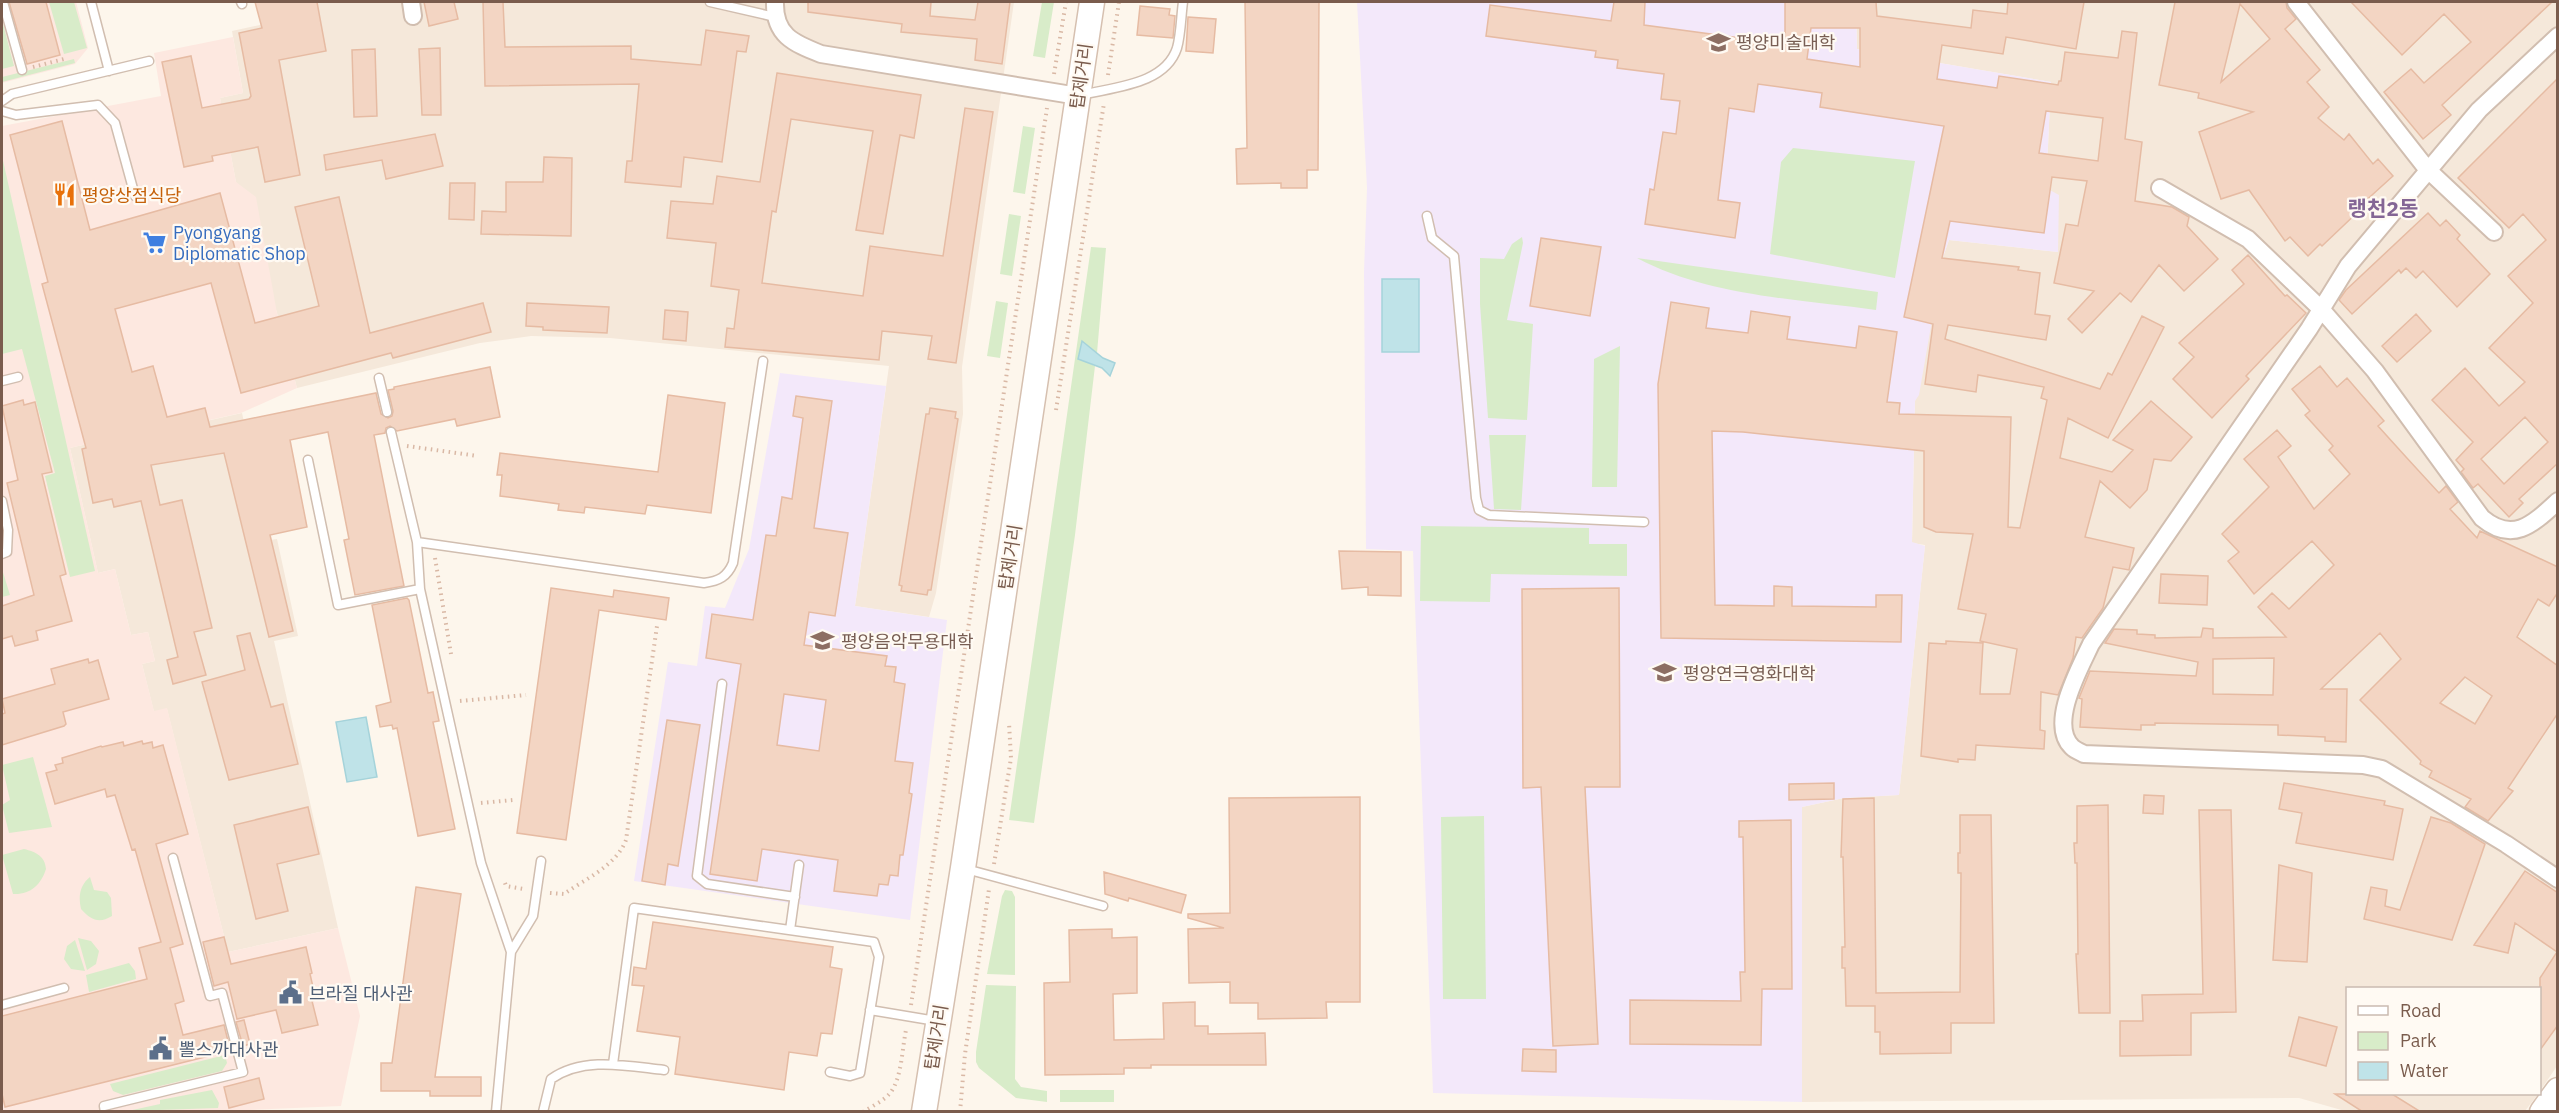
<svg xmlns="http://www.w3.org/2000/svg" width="2559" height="1113" viewBox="0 0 2559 1113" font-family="'IBM Plex Sans','Noto Sans KR',sans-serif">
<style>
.residential{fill:#f5e8da}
.commercial{fill:#fde8e0}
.education{fill:#f3e8fa}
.green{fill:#d8ecc9}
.water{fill:#bfe3e8;stroke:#a5d3da;stroke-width:1.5}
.building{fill:#f3d5c3;stroke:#e6bba3;stroke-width:1.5;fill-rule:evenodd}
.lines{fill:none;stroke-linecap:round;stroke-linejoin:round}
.lane-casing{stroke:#d1beb0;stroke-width:11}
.street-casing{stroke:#d1beb0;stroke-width:20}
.secondary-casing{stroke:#d6c0b0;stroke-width:27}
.path{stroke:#d9b8a5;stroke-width:4;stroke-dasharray:1.5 4.5;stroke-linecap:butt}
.lane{stroke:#fff;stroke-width:8}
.street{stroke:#fff;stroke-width:16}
.secondary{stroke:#fff;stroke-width:24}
.labels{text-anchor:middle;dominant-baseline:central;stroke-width:4.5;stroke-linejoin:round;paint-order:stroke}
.education-label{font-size:18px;fill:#785e54;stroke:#fffaf3;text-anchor:start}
.street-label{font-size:18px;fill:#7a5c4d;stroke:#fffaf3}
.food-label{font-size:18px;fill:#c56008;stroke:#fffaf3;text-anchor:start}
.shop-label{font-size:18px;fill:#366cbe;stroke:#fffaf3;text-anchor:start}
.service-label{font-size:18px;fill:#4e5e75;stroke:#fffaf3;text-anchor:start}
.quarter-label{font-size:21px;font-weight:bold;fill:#846695;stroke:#fffaf3}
</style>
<rect width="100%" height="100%" fill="#fdf6ec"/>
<path class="residential" d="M284,2H1014L962,367L963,414L936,593L929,617L855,606L889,366L610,338L531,336L480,343L297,388L277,313L236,182L220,98L243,93L232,31L288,19Z
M1856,2H2557V1066L2540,1091V988H2348V1094H2538L2525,1111H2345L2299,1098L1802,1102V807L1844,798L1899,795L1925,545L1912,543L1915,401L1943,257L1949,240L2058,252L2046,189L2051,82L1857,49Z
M242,413L270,540L277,539L298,636L274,641L338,928L228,952L167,709L154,712L142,664L155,661L148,632L131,635L115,569L98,573L70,448L170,424H193Z"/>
<path class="commercial" d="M2,2H76L88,48L75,64L2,83Z
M233,37L243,93L220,98L236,182L256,197L277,313L297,388L241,413L192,424H170L70,448L98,573L115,569L131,635L148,632L155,661L142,664L154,711L167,708L228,952L338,928L360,1016L341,1106L206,1112H2V126L161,96L154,53Z"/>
<path class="education" d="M1357,2H1856L1857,49L2051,82L2046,188L2059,195L2058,252L1949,240L1943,257L1919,395L1915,401L1912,542L1925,546L1899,795L1844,798L1802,807V1102L1433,1093L1413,551L1366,549L1364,272L1367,188Z
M780,373L886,386L855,606L947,620L910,920L634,881L668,662L697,666L705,606L725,608L749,549Z"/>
<path class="green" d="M49,2H74L87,48L64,54Z
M1042,2H1054L1045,58L1033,56Z
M2,20L14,66L2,69Z
M74,59L75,63L2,82V77Z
M1023,126L1035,128L1025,194L1013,192Z
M1793,148L1915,161L1895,278L1770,254L1781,162Z
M2,156L95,571L70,577L45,476L55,473L22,349L2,354Z
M1009,214L1021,216L1012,276L1000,274Z
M1522,237L1523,243L1507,320L1533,324L1527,420L1488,418L1480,304V258L1504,259L1512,244Z
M1091,247L1106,248L1097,353L1082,341L1078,358L1095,366L1075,535L1034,823L1009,820Z
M1637,258L1878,292L1876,310C1797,299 1708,296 1637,258Z
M996,301L1008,303L1000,358L987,356Z
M1620,346L1617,487H1592L1594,359Z
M1489,435H1526L1521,510L1494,509Z
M1421,526L1589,528V544H1627V576L1491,574L1490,602L1420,601Z
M2,569L10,595L2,597Z
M33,757L52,827L9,833L2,805L10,800L2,765Z
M1484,816L1486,999H1443L1441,817Z
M24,849C36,852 45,856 46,869C41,885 30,895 13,894L2,855Z
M90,877L94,890L107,892L111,898L112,916C99,924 91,920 81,909C78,896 80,885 90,877Z
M1005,890L1012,891L1015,897V975L987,974L1002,896Z
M78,938L91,941L99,951L96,964L87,970Z
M75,940L85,971L71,969L64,959L67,946Z
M129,963L135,971L136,979L89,992L86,975Z
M986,985L1016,986L1015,1079L1021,1087L1047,1091V1102L1016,1098L979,1068L976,1062V1052Z
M225,1055L227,1063L222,1071L123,1095L113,1091L110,1084Z
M212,1090L219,1103L218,1108L128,1111L160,1104V1100Z
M1060,1090H1114V1102H1060Z"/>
<path class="water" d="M1382,279H1419V352H1382Z
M1082,341L1103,358L1115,363L1110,376L1102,368L1078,359Z
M366,717L377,777L347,782L336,722Z"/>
<path class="building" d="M9,2H46L60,55L27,64Z
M255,2H317L326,51L279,60L300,175L265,182L258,147L212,156L213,161L184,167L162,62L191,56L202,108L249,99L251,96L239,33L262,28Z
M424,2H454L458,19L429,26Z
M483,2H503L505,47L631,46V59L701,65L706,30L749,36L746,52L737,51L722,162L684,157L681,187L625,182L627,161H632L639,84L485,86Z
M808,2H931L930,16L975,20L978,2H1010L1002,64L975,60L977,39L901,32L902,24L808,12Z
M1245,2H1319L1318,170H1307V188H1281V183L1237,184L1236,149L1247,148Z
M1614,2H1645L1644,25L1785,44V2H1876L1877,16L1971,28L1973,10L2007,14L2008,2H2084L2076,49L2006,37L2003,54L1942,45L1937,79L1997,88L1999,76L2058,85L2059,81H2061L2065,52L2118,58L2122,31L2137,33L2125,139L2142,142L2135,201L2172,207L2189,217L2187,226L2218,259L2184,291L2159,265L2131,302L2120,293L2082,333L2068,319L2094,291L2054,283L2066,224L2078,226L2087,181L2052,177L2044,233L1950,221L1942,258L2019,267L2018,270L2040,273L2035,314L2050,316L2046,340L1948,325L1945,339L2100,389L2108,373L2112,375L2142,316L2164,327L2108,438L2068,418L2060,458L2112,472L2133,450L2113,440L2151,401L2192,437L2171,461L2154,459L2147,490L2130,508L2100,481L2085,537L2134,548L2129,570L2113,567L2103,608L2082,638L2076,637L2073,658L2058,695L2041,692L2040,730L2045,731L2044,749L1976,745L1975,760L1958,759V762L1921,756L1929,643L1946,644V641L1983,643L1980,694H2010L2017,649L1980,641L1986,614L1958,609L1973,534L1936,532L1924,527V451L1743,432L1712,431L1715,605L1774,606V586L1792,587V606L1876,607V595H1902L1901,642L1661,638L1658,384L1671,302L1709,308L1706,328L1748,333L1751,311L1790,317L1787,339L1856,348L1859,326L1897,332L1887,402L1900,403L1899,414L2011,417L2008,527L2020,528L2047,400L2041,398L2044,387L1978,375L1976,392L1925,384L1933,324L1904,317L1944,126L1820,107L1822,93L1758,84L1754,112L1729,108L1718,200L1740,203L1735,238L1645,224L1650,189L1654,190L1663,132L1676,134L1680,101L1661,99L1664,74L1617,68L1618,60L1595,57L1596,51L1486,36L1490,5L1611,21ZM1811,28H1860V67L1807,59ZM2046,111L2103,118L2098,161L2039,153Z
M2175,2H2286L2287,8L2296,19L2285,29L2320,70L2307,82L2329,107L2318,118L2344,140L2349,134L2373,164L2378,159L2393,176L2361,205L2363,207L2322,246L2320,244L2308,256L2290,237L2285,241L2249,190L2221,199L2199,132L2253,112L2198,98L2199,93L2159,85ZM2240,4L2270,39L2221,82Z
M2351,2H2552L2442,105L2451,115L2423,139L2384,92L2411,69L2424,83L2471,42L2444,14L2402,55Z
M1140,6L1170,9L1169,15L1175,16L1173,38L1137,35Z
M1188,17L1216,19L1213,53L1186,51Z
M440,48L441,115H422L419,49Z
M375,49L377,116L354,117L352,50Z
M777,73L921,95L914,138L900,135L883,234L856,230L873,131L791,119L776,212L772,211L762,283L863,296L870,246L943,256L965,108L993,112L956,363L928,359L932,336L882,331L879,360L725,347L727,328L734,329L739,290L711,286L716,243L667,238L671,201L713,204L717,176L760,182Z
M2558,78V463L2519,499L2523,503L2509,517L2478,484L2473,488L2461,472L2464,469L2456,460L2473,442L2432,400L2465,368L2499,406L2525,382L2489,348L2533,303L2508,276L2546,240L2523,214L2509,228L2458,178ZM2525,417L2548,442L2504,484L2481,459Z
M62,121L90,230L220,193L255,323L319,306L295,207L339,197L370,333L483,303L491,332L393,358L391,353L241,393L211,283L115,309L132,372L153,366L167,417L205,408L210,427L376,393L381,414L388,418L392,416L393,411L388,390L394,389V387L490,367L500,417L457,426L455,419L397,431L390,426L386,428L385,433L374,435L404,586L355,595L344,540L349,539L328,432L290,440L307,527L270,535L293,631L269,637L224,453L151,465L160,505L182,500L212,628L194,632L206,675L173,684L167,660L178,657L141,501L114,507L112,499L93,503L82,449L86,448L42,284L48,282L10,135Z
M435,134L443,166L386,179L382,160L326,170L324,155Z
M544,157L572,158L571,236L481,234L482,211L506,212V182H543Z
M450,183H475L474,220L449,219Z
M2428,213L2440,226L2446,220L2460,235L2457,239L2490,274L2457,307L2423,271L2416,278L2406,268L2401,273L2399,270L2352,314L2339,300L2346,290Z
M1541,238L1601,247L1590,316L1530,306Z
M2248,255L2285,296L2287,295L2306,313L2246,376L2249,379L2212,418L2173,379L2194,357L2179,343L2244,284L2232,270Z
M527,303L609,307L607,333L543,330V327L526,326Z
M665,310L688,312L686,341L663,339Z
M2416,314L2431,331L2397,362L2382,346Z
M2320,366L2337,387L2347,378L2384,421L2378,426L2406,457L2439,493L2446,486L2458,502L2450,509L2477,538L2480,531L2558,567V592L2549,606L2538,599L2517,637L2558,666V713L2508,788L2513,791L2488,821L2465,807L2471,799L2429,777L2432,771L2420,764L2421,761L2360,700L2401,659L2380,633L2321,689H2347L2346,742L2325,741V737L2278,735V725L2155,723V725H2141V730L2080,727L2082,699L2079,698L2090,671L2196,676L2198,662L2105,643L2114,629L2137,630V634L2155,635V638L2201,637L2203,628L2213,629V638L2286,637L2258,607L2272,593L2289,609L2334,565L2312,541L2254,594L2228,561L2239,552L2222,534L2269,487L2244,459L2277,430L2291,446L2278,457L2314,509L2350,474L2329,450L2333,446L2305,415L2310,411L2292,389ZM2274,658L2273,695L2213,694V659ZM2465,677L2492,696L2475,724L2440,703Z
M668,395L725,403L711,513L647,505L645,514L585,507L584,513L558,510L559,504L500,496L502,475H497L500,453L658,472Z
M796,396L832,401L814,528L848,533L835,616L809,612L804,645L887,656L885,666L896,667L894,682L905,684L895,761L913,763L909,793L912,794L903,855H900L898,876L890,875L888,885L879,884L877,896L834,891L838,860L762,849L757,881L710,874L741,664L706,658L712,614L753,620L766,535L776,536L782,497L792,499L803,418L793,416ZM784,694L826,700L819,751L777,745Z
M23,400L24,405L35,402L52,472L42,474L66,574L60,576L72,621L36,631L38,640L15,646L12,636L2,639V606L34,595L7,483L18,480L2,406Z
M930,408L956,412L955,418L958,419L931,590H928L927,595L901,591L902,586L899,585L926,414H929Z
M1339,551L1401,552V596L1368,595V587L1342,589Z
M2161,574L2208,576L2207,605L2159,603Z
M551,588L613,597L614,590L669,598L666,620L599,610L566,840L517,833Z
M1619,588L1620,787H1585L1598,1044L1553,1046L1541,787L1523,788L1522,589Z
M407,598L409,600L428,693L433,692L439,721L433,722L455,829L418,836L397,728L393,729L392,725L380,727L376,706L391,702L372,605Z
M250,633L271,707L283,704L298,764L229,780L202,682L245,670L237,636Z
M88,659L89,663L98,660L109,699L63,712L66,724L64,726L2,745V714L5,713L2,699L55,684L51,669Z
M667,720L700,725L678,866L668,864L665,885L642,881Z
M142,741L143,744L152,742L153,748L163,745L188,834L156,844L183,944L170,948L184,1001L175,1004L183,1035L224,1025L230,1049L224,1050L225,1052L5,1107L2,1094V1016L147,979L139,948L161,942L135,849L132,850L115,795L107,797L105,789L55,804L46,773L57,770L55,765L63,763L62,758L101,746L102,747L123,742L124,746Z
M1834,783V799L1789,800V784Z
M2284,783L2385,801L2384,805L2403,809L2393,860L2296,843L2302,813L2279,809Z
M2144,795L2164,796L2163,814L2143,813Z
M1360,797V1002H1326L1327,1018L1258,1019V1003H1230V982L1189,983L1188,929L1224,928L1188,918V914L1230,913L1229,798Z
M1874,798L1876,993L1960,992L1961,873H1958V853H1960V815H1991L1994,1023H1951V1053L1880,1054V1032H1875V1006H1846L1845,968H1842V947H1845L1843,857H1841L1843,799Z
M2108,805L2110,1013H2079L2076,954H2078L2077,863H2075L2074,843H2077V806Z
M308,807L319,854L277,864L288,911L256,919L234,825Z
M2199,810H2231L2236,1012L2191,1013V1055L2120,1056V1021H2143L2142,995L2203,994Z
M2431,817L2451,823L2485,844L2452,940L2364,919L2371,887L2387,890L2385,906L2400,910Z
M1791,820L1792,989H1762L1761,1045L1630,1044V1000L1741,1001L1740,972H1745L1743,837H1739V821Z
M2279,865L2312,873L2307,962L2273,960Z
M2525,871L2558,893V1025L2540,1050V978L2557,952L2515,923L2508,953L2474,945Z
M1104,872L1186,895L1181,913L1129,898L1128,901L1105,894Z
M416,887L461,894L435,1077H481V1096H430V1091H381V1063H392Z
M653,922L833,947L830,967L842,969L832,1034L821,1033L817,1056L789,1052L784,1090L675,1074L680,1037L637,1031L644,986L632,985L634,967L646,969Z
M1112,929V938L1137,937V993L1113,994L1114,1040L1164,1039L1163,1003L1195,1002V1026H1208V1034L1265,1033L1266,1065H1151V1068H1124V1074L1045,1075L1044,983L1070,982L1069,930Z
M224,937L231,964L306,947L312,973L310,974L316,1000L312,1001L318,1025L282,1033L276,1010L237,1019L228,982L214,986L203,942Z
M2299,1017L2337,1027L2326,1066L2289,1056Z
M244,1020L250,1044L243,1046L236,1022Z
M1523,1049L1556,1050V1072L1522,1071Z
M259,1078L264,1099L229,1108L224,1087Z
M2335,1094H2392L2421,1112H2363Z"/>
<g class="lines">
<defs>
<path id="lane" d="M3,2L22,70
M91,2L109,71
M241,2L242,4
M710,2L775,17
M1082,95C1113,87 1165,85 1177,48C1181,34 1181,16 1183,2
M2,101L12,94L149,61
M2,111L16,115L98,105L115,123L135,196
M1427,216L1432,238L1454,256L1476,498L1479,510L1489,515L1644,522
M379,378L387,412
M2,381L18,377
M391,432L417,542L420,589L481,863L511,952
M308,460L338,605L420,589
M2,501L8,530L7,552L2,554
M417,542L704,583C719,581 727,577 733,563L763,361
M722,684L697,876L707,884L795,897
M966,869L1103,906
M790,930L799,865
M2,1005L64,988
M870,1010L936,1021
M613,1064L634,908L874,942L879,957L860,1073L850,1076L830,1072
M105,1112L104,1106L243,1072L222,993L210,996L173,858
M496,1112L511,952L533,916L541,861
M543,1112L551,1079C584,1056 627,1066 664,1070"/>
<path id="street" d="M411,2L413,16
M775,2C774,35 793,43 821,54L1078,96
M2296,2L2427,169L2494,232
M2558,36L2479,110L2348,266L2309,329L2091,644C2080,668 2048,724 2072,747C2075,750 2080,752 2084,754L2363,765L2382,769L2506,844L2558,879
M2160,188L2248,239L2321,309L2375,371L2482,518C2513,544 2533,524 2558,501"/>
<path id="secondary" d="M924,1112L963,868L1092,2
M2542,1112L2558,1090"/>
</defs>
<use href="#lane" class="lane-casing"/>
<use href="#street" class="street-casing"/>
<use href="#secondary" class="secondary-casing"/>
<path class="path" d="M33,67L64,59
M1054,74L1066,2
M1108,75L1119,2
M1056,410L1104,103
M407,446L478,456
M435,558L451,654
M460,701L526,695
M481,803L513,800
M994,864L1011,758L1009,723
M505,883L506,886L524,889
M550,893L564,894C585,879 616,866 626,840L657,626
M911,1005L1047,108
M863,1112C872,1106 884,1101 891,1092C902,1076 902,1049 906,1030
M960,1112L965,1054L989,889"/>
<use href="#lane" class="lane"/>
<use href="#street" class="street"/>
<use href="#secondary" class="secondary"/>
</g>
<defs>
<symbol id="university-bare" viewBox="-9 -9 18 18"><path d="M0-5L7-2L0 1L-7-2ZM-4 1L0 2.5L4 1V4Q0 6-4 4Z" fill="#8d6e63" stroke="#fffaf3" stroke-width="2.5" paint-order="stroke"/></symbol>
<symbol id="restaurant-bare" viewBox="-9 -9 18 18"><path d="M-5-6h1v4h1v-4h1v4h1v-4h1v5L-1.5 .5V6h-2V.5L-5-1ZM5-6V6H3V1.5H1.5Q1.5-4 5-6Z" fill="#e8710a" stroke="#fffaf3" stroke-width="2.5" paint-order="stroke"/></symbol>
<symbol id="supermarket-bare" viewBox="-9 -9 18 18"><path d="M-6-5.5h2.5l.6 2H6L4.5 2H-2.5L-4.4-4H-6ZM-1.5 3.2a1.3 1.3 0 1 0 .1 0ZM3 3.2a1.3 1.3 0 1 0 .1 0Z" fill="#3f7fe0" stroke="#fffaf3" stroke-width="2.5" paint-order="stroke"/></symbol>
<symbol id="civic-bare" viewBox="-9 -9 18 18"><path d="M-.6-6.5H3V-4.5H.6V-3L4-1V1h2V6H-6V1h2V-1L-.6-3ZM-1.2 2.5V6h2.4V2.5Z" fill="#5c6f8a" stroke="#fffaf3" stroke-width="2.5" paint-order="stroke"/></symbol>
</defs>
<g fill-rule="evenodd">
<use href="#university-bare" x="1702" y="26" width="33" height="33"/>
<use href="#restaurant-bare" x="48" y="178" width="33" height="33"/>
<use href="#supermarket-bare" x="138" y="226" width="33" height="33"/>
<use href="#university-bare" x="806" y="624" width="33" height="33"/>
<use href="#university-bare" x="1648" y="656" width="33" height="33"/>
<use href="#civic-bare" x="274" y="976" width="33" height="33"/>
<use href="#civic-bare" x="144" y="1032" width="33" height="33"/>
</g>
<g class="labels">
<g class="education-label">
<text x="1736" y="42">평양미술대학</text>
<text x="841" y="641">평양음악무용대학</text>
<text x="1683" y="673">평양연극영화대학</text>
</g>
<g class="street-label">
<text transform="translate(1081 76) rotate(-82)">탑제거리</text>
<text transform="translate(1010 557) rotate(-81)">탑제거리</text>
<text transform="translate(936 1037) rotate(-81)">탑제거리</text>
</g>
<g class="food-label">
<text x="82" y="195">평양상점식당</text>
</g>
<g class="shop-label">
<text x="173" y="232">Pyongyang<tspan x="173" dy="21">Diplomatic Shop</tspan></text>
</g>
<g class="service-label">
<text x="309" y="993">브라질 대사관</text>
<text x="179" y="1049">뽈스까대사관</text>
</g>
<g class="quarter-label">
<text x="2383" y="208">랭천2동</text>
</g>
</g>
<rect width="2559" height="1113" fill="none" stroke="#7a5c4d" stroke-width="6"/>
<rect x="2346" y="987" width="195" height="108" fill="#fffaf3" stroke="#cabbb1" stroke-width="1.5"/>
<rect x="2358" y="1006" width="30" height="9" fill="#ffffff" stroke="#cabbb1" stroke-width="1.5"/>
<text x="2400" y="1017" font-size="18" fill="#7a5c4d">Road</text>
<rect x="2358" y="1032" width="30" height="18" fill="#d8ecc9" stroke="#cabbb1" stroke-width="1.5"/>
<text x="2400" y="1047" font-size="18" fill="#7a5c4d">Park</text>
<rect x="2358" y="1062" width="30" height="18" fill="#bfe3e8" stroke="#cabbb1" stroke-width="1.5"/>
<text x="2400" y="1077" font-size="18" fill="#7a5c4d">Water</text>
</svg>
